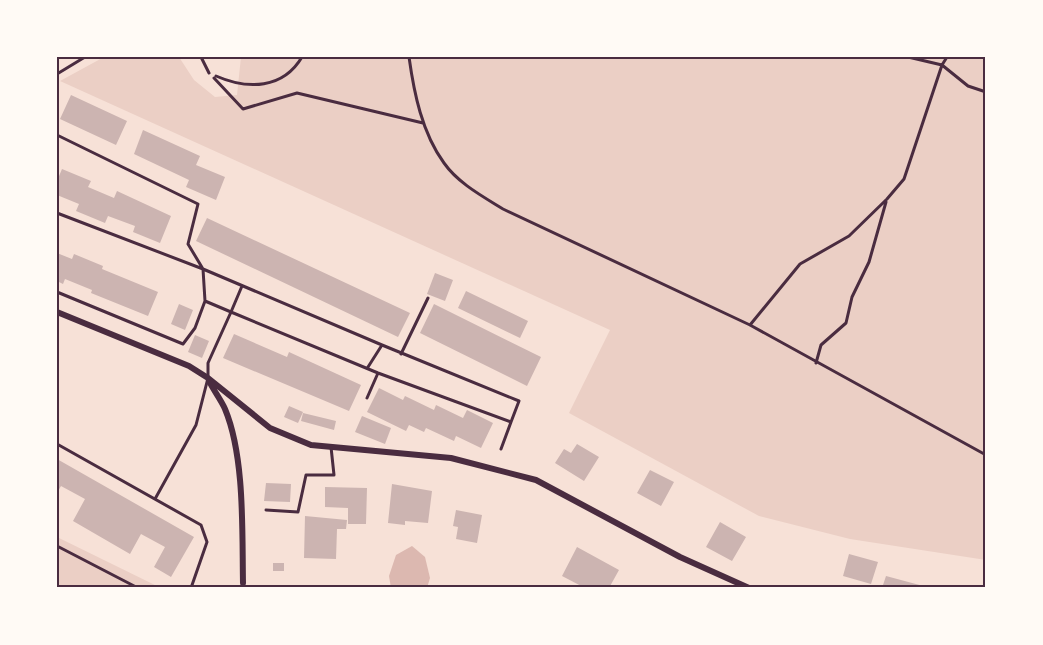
<svg xmlns="http://www.w3.org/2000/svg" width="1043" height="645" viewBox="0 0 1043 645" font-family="Rubik,sans-serif">
<style>
.green{fill:#ebcfc5}
.water{fill:#dcb8b0}
.building{fill:#ccb4b1}
.lines{fill:none;stroke-linecap:round;stroke-linejoin:round}
.path{stroke:#4a2c40;stroke-width:3}
.service{stroke:#4a2c40;stroke-width:3}
.minor{stroke:#4a2c40;stroke-width:6}
.neatline{fill:none;stroke:#4a2c40;stroke-width:2}
</style>
<rect width="100%" height="100%" fill="#f7e1d7"/>
<path class="green" d="M104,57H179L194,80L215,97L237,95L241,57H986V560L850,539L759,516L569,413L610,330L60,81Z
M57,537L161,588H57Z"/>
<path class="water" d="M412,546L425,557L430,578L427,588H391L389,576L396,555Z"/>
<path class="building" d="M71,95L127,121L116,145L60,119Z
M143,130L200,156L196,165L225,177L216,200L186,187L189,180L134,154Z
M62,169L91,181L88,187L114,198L117,191L171,216L160,243L133,232L135,226L108,216L105,223L76,211L79,204L57,195V181Z
M207,218L410,313L398,337L196,241Z
M57,253L72,259L74,254L103,266L102,269L158,292L148,316L91,293L92,290L65,279L63,284L57,281Z
M435,273L453,280L445,301L427,294Z
M466,291L528,321L520,338L458,308Z
M179,304L193,310L185,330L171,324Z
M434,304L541,357L527,386L420,333Z
M234,334L287,357L289,352L361,385L349,411L223,358Z
M195,335L209,341L202,358L188,352Z
M379,388L403,400L405,396L434,410L436,405L463,418L467,410L493,423L481,448L456,436L454,441L426,428L424,432L409,425L406,431L367,412Z
M289,406L303,412L298,423L284,417Z
M303,413L336,421L334,430L301,421Z
M362,416L391,428L385,444L355,432Z
M577,444L599,457L584,481L555,463L564,449L571,453Z
M57,459L194,537L171,577L154,567L165,547L141,534L130,554L73,521L85,499L61,486L57,493Z
M650,470L674,482L661,506L637,493Z
M266,483L291,484L290,502L264,501Z
M392,484L432,491L428,523L405,521V525L388,523Z
M325,487L367,488L366,524H348V508L325,507Z
M456,510L482,515L477,543L456,539L458,527L453,526Z
M305,516L347,520L346,529H337L336,559L304,558Z
M720,522L746,537L732,561L706,547Z
M577,547L619,570L609,588H585L562,576Z
M849,554L878,562L871,584L843,576Z
M273,563H284V571H273Z
M886,576L927,587V588H882Z"/>
<g class="lines">
<path class="path" d="M409,57C414,93 422,133 444,163C458,183 482,196 503,209L750,325L986,455
M908,57L942,65L947,57
M216,76C248,90 283,89 302,57
M214,78L243,109L297,93L423,123
M750,325L800,264L849,236L887,199L904,179L942,65L968,86L986,92
M816,363L821,345L846,323L852,297L869,262L886,202"/>
<path class="service" d="M201,57L209,73
M57,74L85,57
M57,135L198,204L188,244L203,269L205,301
M57,213L203,269L382,345L519,401L511,422L378,373L231,312L242,286
M57,292L183,344L195,328L205,301L231,312L208,363V378L196,425L155,499
M401,354L428,298
M368,367L382,345
M367,398L378,373
M57,444L201,525L207,542L191,588
M501,449L511,422
M266,510L298,512L306,475H334L331,447
M57,546L138,588"/>
<path class="minor" d="M57,312L189,366L208,378L270,428L311,445L451,458L536,480L680,557L749,588
M209,381C214,391 221,400 225,409C245,457 242,532 243,583"/>
</g>
<rect width="1043" height="645" fill="none" stroke="#fffaf5" stroke-width="117"/>
<rect x="58" y="58" width="926" height="528" class="neatline"/>
</svg>
